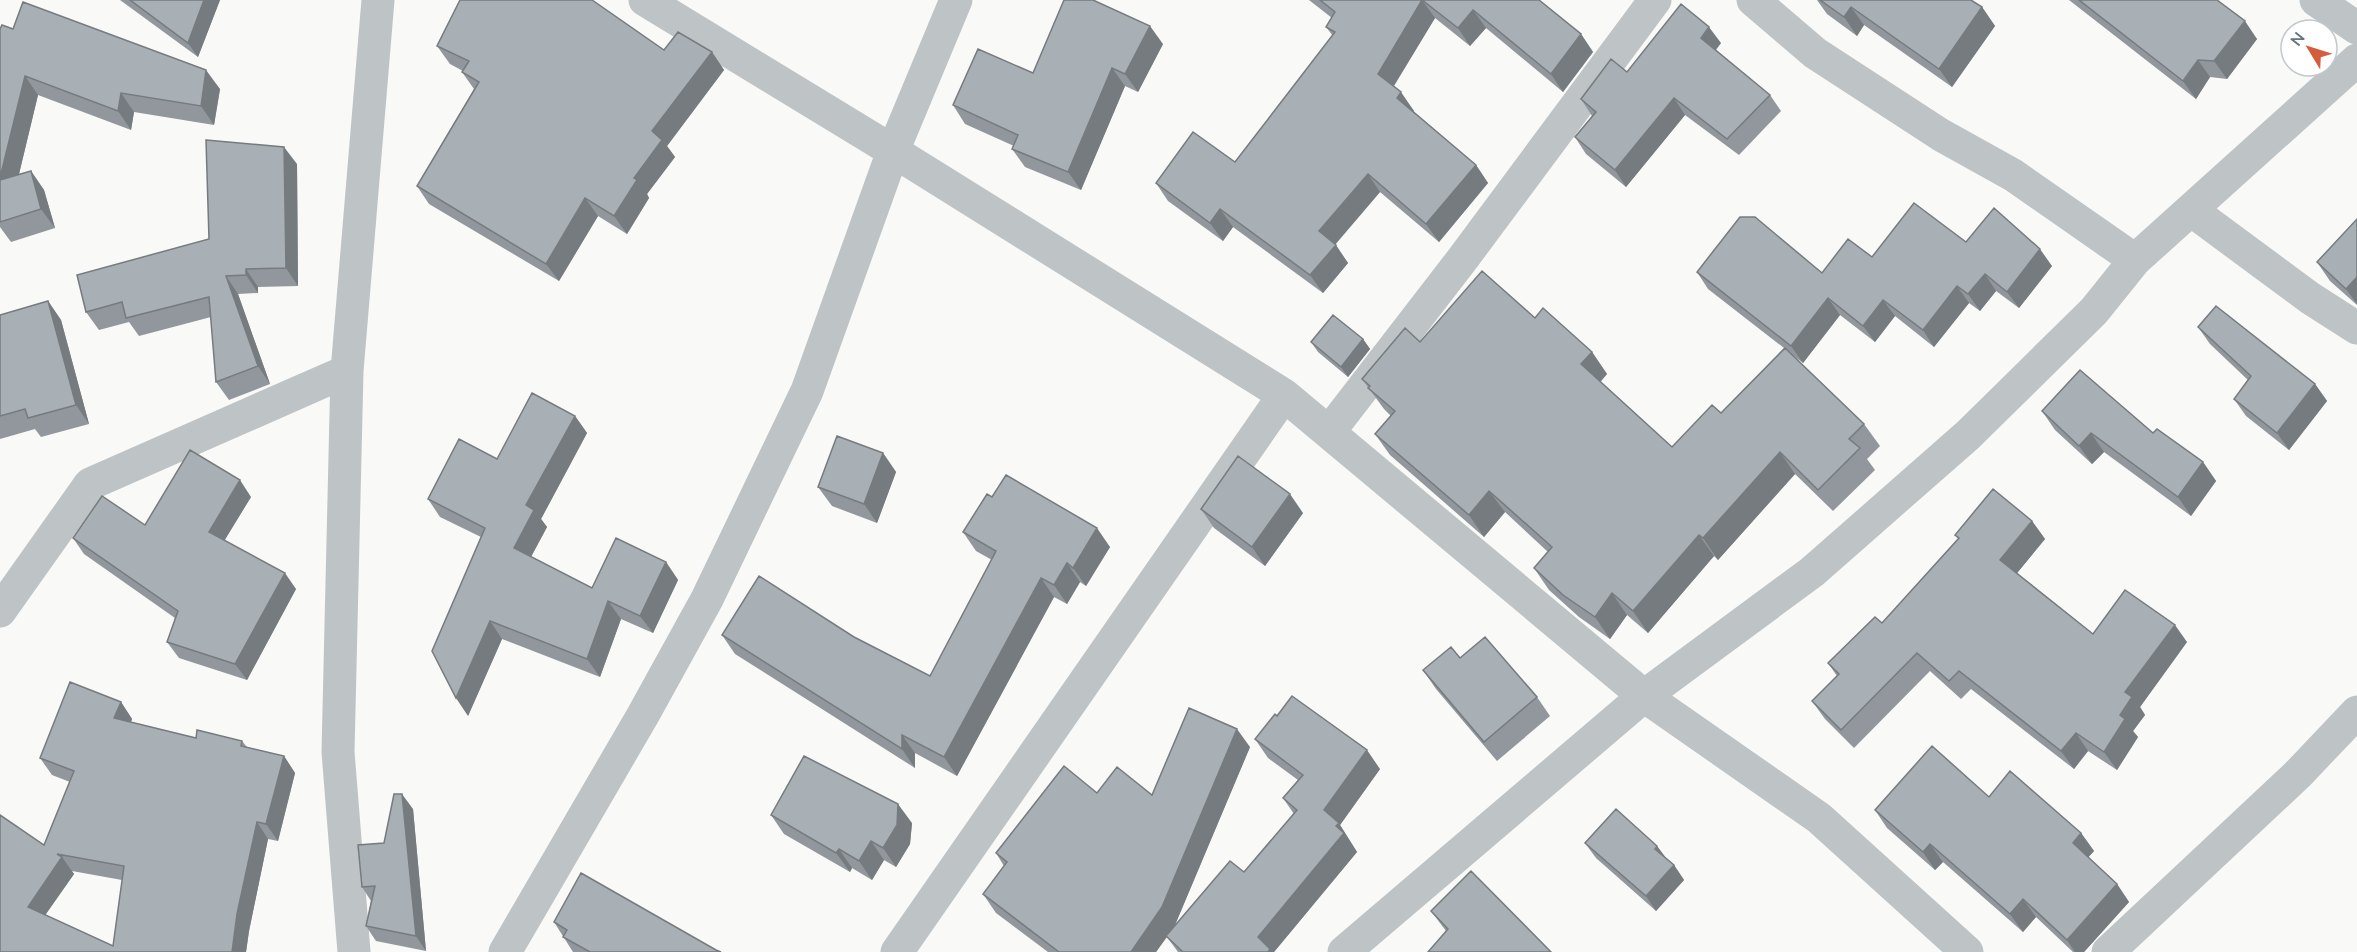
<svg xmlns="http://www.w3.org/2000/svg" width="2357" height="952" viewBox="0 0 2357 952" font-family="'Nunito Sans',sans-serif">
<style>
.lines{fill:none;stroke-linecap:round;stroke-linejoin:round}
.minor{stroke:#bec3c6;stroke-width:33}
.wall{fill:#91979c;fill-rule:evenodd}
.shaded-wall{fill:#767b7f}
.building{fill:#a9b0b5;stroke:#767b7f;stroke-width:1.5;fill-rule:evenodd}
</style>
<rect width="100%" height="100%" fill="#f9f9f7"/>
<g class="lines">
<path class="minor" d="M645,0L893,151L1284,395L1644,696L1819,818L1967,952
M1753,0L1815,53L1941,135L2013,175L2135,260
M2316,0L2357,28
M2191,210L2310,298L2357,328
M1329,432L1461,261L1655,0
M0,611L90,484L347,371
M354,952L338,752L347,371L378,0
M505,952L643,715L707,599L807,391L893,151L956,0
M897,952L1284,395
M1344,952L1644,696L1812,572L1968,435L2094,311L2135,260L2357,60
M2108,952L2297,775L2357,712"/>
</g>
<path class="wall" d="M120,0H220L198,57Z
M1309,0H1539L1581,34L1593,52L1563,92L1486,28L1470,46L1435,18L1394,86L1414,111H1413L1476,165L1488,183L1439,242L1380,192L1335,245L1348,263L1323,293L1233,227L1223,241L1168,201L1156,183L1235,162L1333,36L1326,27L1332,18Z
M1817,0H1971L1982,7L1995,26L1952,87L1864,25L1857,36L1827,14Z
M2069,0H2217L2257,39L2227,79L2210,77L2196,99Z
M0,29H13L220,89L214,125L134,112L131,130L38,95L19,174L31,171L44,190L55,228L11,242L0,227Z
M1721,43L1716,50L1770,95L1781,111L1739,155L1685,115L1626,187L1586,154L1575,137L1592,116L1581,99L1627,72Z
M1163,44L1138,92L1125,86L1081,190L1025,167L1012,149L1014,146L965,124L953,105L1033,73Z
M437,46L664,50L712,52L724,70L667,146L675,157L647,194L649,198L627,234L598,216L559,281L429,204L417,186L474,89L462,72L463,71L450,64Z
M297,164L298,286L258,287V293L238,294L270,384L229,400L216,382L211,317L139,336L129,322L99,330L86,312L209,239Z
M2357,219V305L2330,281L2317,262Z
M1966,242L2052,266L2019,308L1996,291L1980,311L1969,303L1934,347L1895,316L1875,342L1840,315L1803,363L1791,354L1864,424L1880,446L1867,459L1875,470L1833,511L1795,474L1718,560L1714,556L1648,633L1627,615L1610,639L1579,617L1549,590L1534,568L1548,552L1505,512L1484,537L1390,455L1375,434L1391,416L1384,409L1362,379L1420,342L1535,318L1592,352L1607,374L1600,381L1672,447L1721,413L1784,348L1708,289L1697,272L1822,273L1872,257Z
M48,301L61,320L89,424L41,437L35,429L0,439V315Z
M2198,327L2315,384L2327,401L2289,450L2246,416L2234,399L2248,380L2210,344Z
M1363,339L1370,349L1348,377L1318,352L1311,342Z
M2042,411L2153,433L2203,462L2216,481L2191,516L2104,452L2092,464L2055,430Z
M575,416L587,433L541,519L547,527L531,557L592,588L666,562L678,580L653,633L621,619L600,677L502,639L468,716L481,537L440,517L428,499L497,459Z
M883,453L896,472L877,523L832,506L818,487Z
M251,497L224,540L296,589L247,680L179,658L167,642L175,618L84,554L73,538L145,525Z
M992,497L1110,547L1086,586L1080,582L1067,604L1054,597L957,776L915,753V768L735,654L722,635L854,637L930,676L992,560L976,551L963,532Z
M1201,509L1303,513L1265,566L1214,528Z
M2032,521L2045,539L2017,573L2093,634L2187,642L2140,707L2145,715L2133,731L2138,737L2117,770L2088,751L2074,769L1971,689L1961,699L1930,671L1854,748L1825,719L1812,701L1837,676L1828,663L1882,623L1958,539L1955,535Z
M1460,658L1537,697L1550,716L1497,761L1436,689L1423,670Z
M121,702L132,719L131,722L196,738L242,741L247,747L284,756L295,773L278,841L268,839L249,931L246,952H0L70,782L52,775L40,758ZM72,871L122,880L113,946L45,915L74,874Z
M1255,739L1380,769L1340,825L1357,852L1274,952H1178L1167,937L1156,952H1048L996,913L983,894L1004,866L996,853L1152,795L1250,747L1175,925L1244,872L1294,814L1283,798L1298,780L1268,758Z
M1989,797L2081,833L2094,851L2088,857L2117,884L2129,902L2084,952H2073L2036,917L2023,932L1943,862L1935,870L1887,828L1875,810Z
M413,809L426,951L376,941L366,926L371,901L362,887L384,843Z
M771,815L912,823L910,844L896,867L884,860L872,880L852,868L850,872L784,834Z
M1585,843L1657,846L1666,858L1674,865L1684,880L1656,911L1596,858Z
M1431,911L1551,952L1446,931Z
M554,922L721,952H573Z"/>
<path class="shaded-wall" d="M204,0H220L198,57L188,43Z
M1422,0L1435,18L1390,92L1378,74Z
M1851,7L1864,25L1857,36L1844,17Z
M1982,7L1995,26L1952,87L1939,69Z
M1473,10L1486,28L1470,46L1458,28Z
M2245,21L2257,39L2227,79L2214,61Z
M1150,26L1163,44L1138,92L1125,74Z
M1709,27L1721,43L1712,54L1701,38Z
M1581,34L1593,52L1563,92L1551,74Z
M712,52L724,70L667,146L675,157L647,194L649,198L627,234L614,216L652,131Z
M2198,60L2210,77L2196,99L2183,81Z
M1112,68L1125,86L1081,190L1068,172Z
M206,70L220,89L214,125L201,106Z
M25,76L38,95L13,199L0,180V178Z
M1401,92L1414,111L1410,116L1397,98Z
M121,93L134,112L131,130L118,111Z
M1674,98L1685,115L1626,187L1615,170Z
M284,147L297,164L298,286L286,268Z
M1476,165L1488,183L1439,242L1426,224Z
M31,171L44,190L55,228L41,209Z
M1368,174L1380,192L1331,249L1319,231Z
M585,198L598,216L559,281L546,264Z
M1220,209L1233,227L1223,241L1210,223Z
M1336,245L1348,263L1323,293L1310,275Z
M2040,249L2052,266L2019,308L2007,292Z
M246,269L258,287V293L246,275Z
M1985,274L1996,291L1980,311L1968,294Z
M226,276L238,294L270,384L258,366Z
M2357,277V304L2346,289Z
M1957,286L1969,303L1934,347L1923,330Z
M1828,298L1840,315L1803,363L1791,346Z
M1883,300L1895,316L1875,342L1863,326Z
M48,301L61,320L89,424L76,405Z
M1363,339L1370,349L1348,377L1341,367Z
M1592,352L1607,374L1597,386L1581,364Z
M2315,384L2327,401L2289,450L2277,433Z
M575,416L587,433L541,519L547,527L526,566L514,548L526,505Z
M2091,433L2104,452L2092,464L2079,446Z
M1780,452L1795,474L1718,560L1703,538Z
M883,453L896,472L877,523L864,504Z
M2203,462L2216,481L2191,516L2178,497Z
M240,480L251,497L220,548L209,532Z
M1489,491L1505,512L1484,537L1469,515Z
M1290,494L1303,513L1265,566L1252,547Z
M2032,521L2045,539L2013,578L2000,560Z
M1097,528L1110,547L1086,586L1073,568Z
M1699,535L1714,556L1648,633L1633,611Z
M666,562L678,580L653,633L640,616Z
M1067,563L1080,582L1067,604L1054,585Z
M285,573L296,589L247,680L235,664Z
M1041,578L1054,597L957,776L944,757Z
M1612,593L1627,615L1610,639L1595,617Z
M608,601L621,619L600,677L587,659Z
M490,621L502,639L468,716L456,698Z
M2175,625L2187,642L2140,707L2145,715L2133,731L2138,737L2117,770L2104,752L2120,715L2125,692Z
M121,702L132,719L126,735L114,718Z
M1237,729L1250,747L1175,925L1156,952H1131Z
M2076,733L2088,751L2074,769L2061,751Z
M902,735L915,753V768L902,749Z
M1367,750L1380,769L1340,825L1357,852L1274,952H1268L1258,937L1324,810Z
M284,756L295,773L278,841L266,824Z
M402,794L413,809L426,951L416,936Z
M898,804L912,823L910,844L896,867L883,848Z
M257,822L268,839L249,931L246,952H232L237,914Z
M2081,833L2094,851L2085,861L2073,843Z
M871,841L884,860L872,880L859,861Z
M1930,844L1943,862L1935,870L1923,852Z
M1657,846L1668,861L1655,849Z
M839,849L852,868L850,872L836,853Z
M62,857L74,874L39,924L28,907Z
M1674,865L1684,880L1656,911L1646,896Z
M2117,884L2129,902L2084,952H2075L2067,940Z
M2023,899L2036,917L2023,932L2010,914Z"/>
<path class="building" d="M130,0H204L188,43Z
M460,0H592L664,50L678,32L712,52L652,131L662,140L634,178L637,180L614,216L585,198L546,264L417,186L479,82L462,72L469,61L437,46Z
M1064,0H1093L1150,26L1125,74L1112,68L1068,172L1012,149L1018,135L953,105L978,49L1033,73Z
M1320,0H1539L1581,34L1551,74L1473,10L1458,28L1422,0L1378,74L1401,92L1397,98L1476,165L1426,224L1368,174L1319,231L1336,245L1310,275L1220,209L1210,223L1156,183L1193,132L1235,162L1335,32L1326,27L1335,12Z
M1820,0H1971L1982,7L1939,69L1851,7L1844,17Z
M2079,0H2217L2245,21L2214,61L2198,60L2183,81Z
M23,2L206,70L201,106L121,93L118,111L25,76L0,178V29L2,25L13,29Z
M1681,4L1709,27L1701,38L1770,95L1727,139L1674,98L1615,170L1575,137L1596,112L1581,99L1611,59L1627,72Z
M206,140L284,147L286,268L246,269V275L226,276L258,366L216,382L209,297L126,318L122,302L86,312L77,275L209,239Z
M31,171L41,209L0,222V180Z
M1914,203L1966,242L1994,208L2040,249L2007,292L1985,274L1968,294L1957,286L1923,330L1883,300L1863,326L1828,298L1791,346L1697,272L1740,217H1755L1822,273L1848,239L1872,257Z
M2357,219V277L2346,289L2317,262Z
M1482,271L1535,318L1543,308L1592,352L1581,364L1672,447L1712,405L1721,413L1785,348L1864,424L1849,439L1860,448L1818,490L1780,452L1703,538L1699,535L1633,611L1612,593L1595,617L1563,595L1534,568L1552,547L1489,491L1469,515L1375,434L1395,411L1368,388L1370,386L1362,379L1405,328L1420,342Z
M48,301L76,405L28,418L25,409L0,416V315Z
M2216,306L2315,384L2277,433L2234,399L2251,376L2198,327Z
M1333,315L1363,339L1341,367L1311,342Z
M2080,370L2153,433L2157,429L2203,462L2178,497L2091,433L2079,446L2042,411Z
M532,393L575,416L526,505L534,510L514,548L592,588L616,538L666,562L640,616L608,601L587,659L490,621L456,698L432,651L485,528L428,499L459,439L497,459Z
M837,436L883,453L864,504L818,487Z
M190,450L240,480L209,532L285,573L235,664L167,642L178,611L73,538L102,496L145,525Z
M1238,456L1290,494L1252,547L1201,509Z
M1006,475L1097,528L1073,568L1067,563L1054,585L1041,578L944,757L902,735V749L722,635L759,576L854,637L930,676L996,551L963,532L987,494L992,497Z
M1993,489L2032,521L2000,560L2093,634L2125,590L2175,625L2125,692L2132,697L2120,715L2125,719L2104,752L2076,733L2061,751L1959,671L1949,681L1917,653L1841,730L1812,701L1839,674L1828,663L1875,617L1882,623L1959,538L1955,535Z
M1485,637L1537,697L1484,742L1423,670L1451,647L1460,658Z
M70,682L121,702L114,718L196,738L197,730L242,741L241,746L284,756L266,824L257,822L237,914L232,952H0V815L44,845L74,771L40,758ZM57,854L124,866L113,946L28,907L62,857Z
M1292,696L1367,750L1324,810L1339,823L1336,826L1344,833L1258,937L1270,949L1268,952H1183L1166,936L1230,861L1244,872L1297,810L1283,798L1303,775L1255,739L1275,714L1277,716Z
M1189,708L1237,729L1162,907L1131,952H1059L983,894L1007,862L996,853L1064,766L1097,793L1117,767L1152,795Z
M1932,746L1989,797L2010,771L2081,833L2073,843L2117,884L2067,940L2023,899L2010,914L1930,844L1923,852L1875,810Z
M804,756L898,804L897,825L883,848L871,841L859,861L839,849L836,853L771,815Z
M394,794H402L416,936L366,926L375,886L362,887L358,845L384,843Z
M1616,809L1657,846L1655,849L1674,865L1646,896L1585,843Z
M1471,871L1551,952H1428L1448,929L1431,911Z
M581,873L716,950L721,952H590L563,937L567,930L554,922Z"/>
<g transform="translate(2309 48) rotate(308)"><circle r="28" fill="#ffffff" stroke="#c2c8cc" stroke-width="1.5"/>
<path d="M0-4.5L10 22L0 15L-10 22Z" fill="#d35d3d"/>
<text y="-9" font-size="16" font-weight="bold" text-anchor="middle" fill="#66757f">N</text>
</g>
</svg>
